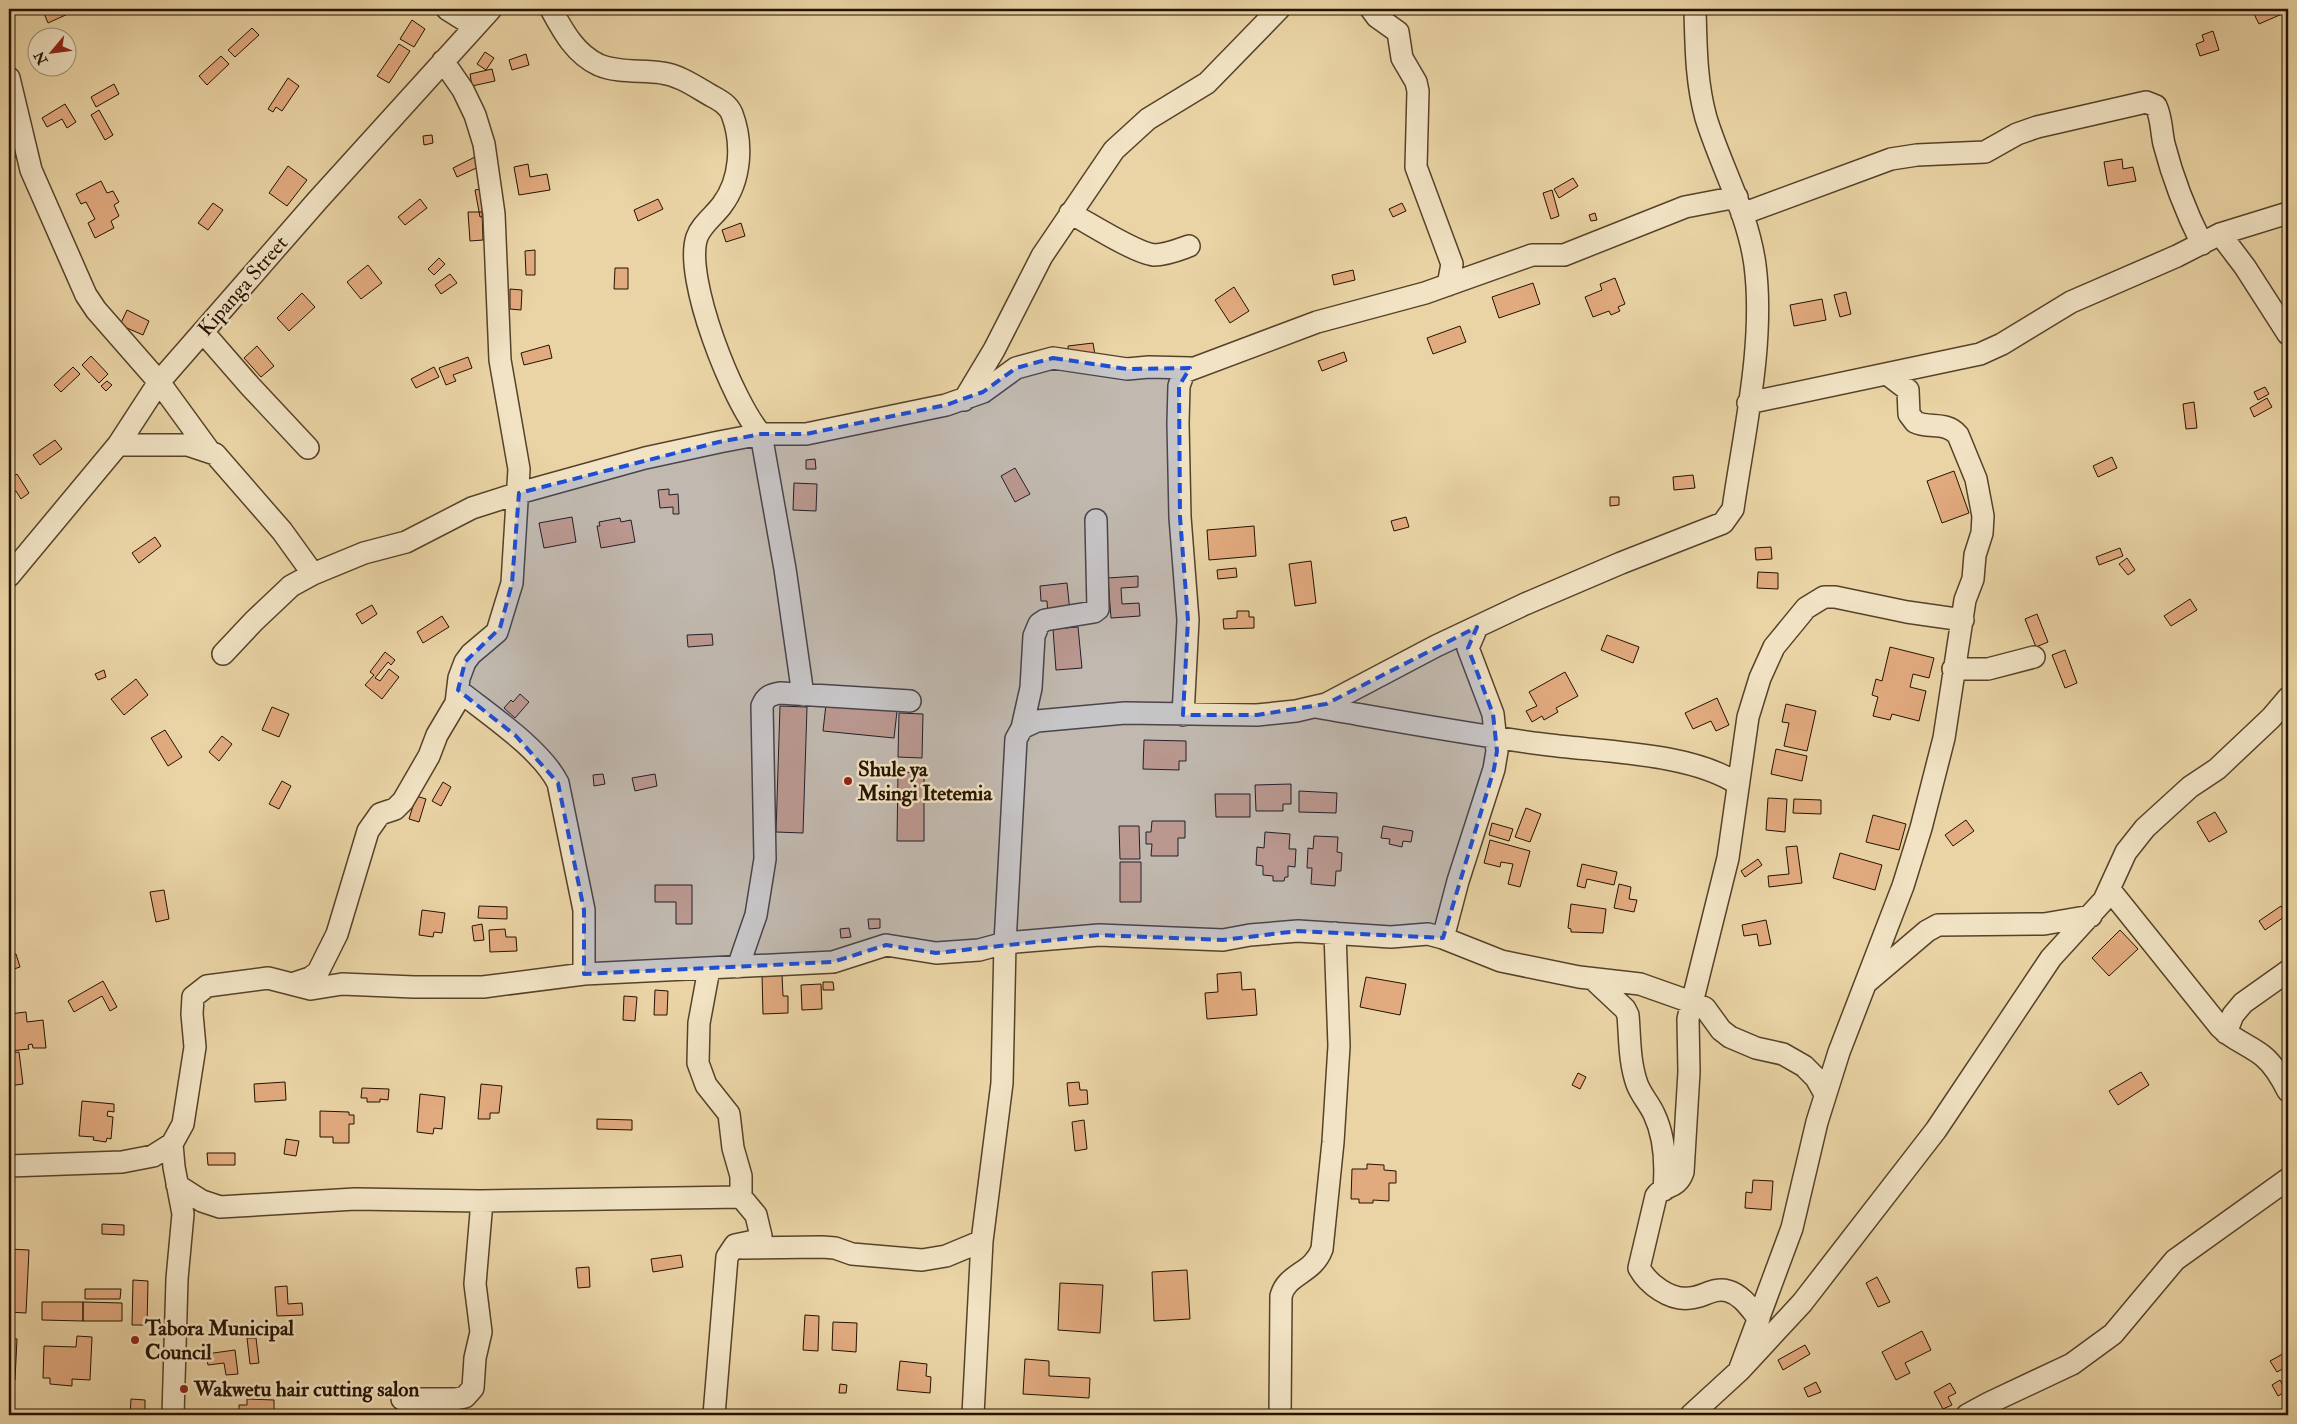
<svg xmlns="http://www.w3.org/2000/svg" width="2297" height="1424" viewBox="0 0 2297 1424" font-family="'IM FELL Double Pica',serif">
<style>
.building{fill:#e2aa7f;stroke:#251200}
.lines{fill:none;stroke-linecap:round;stroke-linejoin:round}
.minor-casing{stroke:#564229;stroke-width:24}
.minor{stroke:#f1e3c4;stroke-width:21}
.marked{fill:#1d4ed8;fill-opacity:0.2;stroke:#1d4ed8;stroke-width:4;stroke-dasharray:10 6;stroke-linejoin:round}
.poi-dot{fill:#8f2418;stroke:#f1e3c4;stroke-width:2}
.labels{text-anchor:middle;dominant-baseline:central;stroke-width:5;stroke-linejoin:round;paint-order:stroke}
.street-label{font-size:21px;fill:#251200;stroke:#f1e3c4}
.poi-label{font-size:21px;font-weight:bold;fill:#251200;stroke:#f1e3c4;text-anchor:start}
</style>
<rect width="100%" height="100%" fill="#ead4a5"/>
<filter id="stains"><feTurbulence type="fractalNoise" baseFrequency=".004" numOctaves="4"/><feColorMatrix values="0 0 0 0 .2 0 0 0 0 .09 0 0 0 0 .02 0 0 0 .5 -.17"/></filter>
<radialGradient id="worn" r=".72"><stop offset=".6" stop-color="#630" stop-opacity="0"/><stop offset="1" stop-color="#630" stop-opacity=".3"/></radialGradient>
<path class="building" d="M48,9H68L70,13L48,23L43,11Z
M2267,9H2279L2282,14L2259,24L2254,14Z
M412,20L425,29L414,47L400,39Z
M252,28L259,35L235,57L228,50Z
M2213,31L2219,50L2200,56L2196,44L2204,41L2202,35Z
M399,44L410,51L389,83L377,76Z
M485,52L494,58L486,70L477,64Z
M526,54L529,65L512,70L509,60Z
M221,56L229,64L207,85L199,76Z
M492,69L495,81L472,86L470,74Z
M288,78L299,86L282,111L276,107L273,112L268,109Z
M114,84L119,94L96,107L91,97Z
M65,104L76,122L67,128L62,119L47,127L42,118Z
M99,110L113,135L105,140L91,115Z
M432,135L433,143L424,145L423,136Z
M15,141L21,155L9,160V144Z
M481,154L485,164L457,177L453,168Z
M2122,159L2123,169L2133,167L2136,181L2108,186L2104,162Z
M528,164L530,177L547,174L550,190L519,195L514,167Z
M288,166L307,180L287,206L269,193Z
M1573,178L1578,186L1559,198L1554,189Z
M101,181L107,193L113,191L119,202L114,205L119,216L111,221L114,228L95,238L88,223L95,219L86,202L81,204L76,194Z
M486,188L491,215L480,217L475,190Z
M1552,190L1559,216L1551,219L1543,193Z
M420,199L427,208L405,225L398,217Z
M658,199L663,209L638,221L634,210Z
M213,203L223,210L208,230L198,223Z
M1402,203L1406,211L1393,217L1389,209Z
M468,212H482L483,240L470,241Z
M1595,213L1597,220L1591,221L1589,215Z
M741,223L745,236L726,242L722,230Z
M535,250V275H526L525,251Z
M439,258L445,264L434,275L428,269Z
M368,265L382,283L361,299L347,282Z
M615,268H628V289H614Z
M1353,270L1355,280L1334,285L1332,275Z
M450,274L457,283L441,294L435,285Z
M1615,278L1625,304L1618,307L1620,311L1611,315L1609,311L1593,317L1585,297L1602,290L1600,284Z
M1533,283L1540,304L1499,318L1492,297Z
M1234,287L1249,311L1230,323L1215,300Z
M510,289L522,290L521,310L510,309Z
M1846,292L1851,314L1840,317L1834,295Z
M302,293L315,307L289,331L277,318Z
M1822,299L1826,320L1794,326L1790,305Z
M127,310L149,321L143,335L120,325Z
M1460,326L1466,342L1433,354L1427,338Z
M1093,343L1095,355L1069,358L1068,346Z
M549,345L552,358L524,365L521,353Z
M257,346L274,366L261,377L244,358Z
M1344,352L1347,361L1322,371L1318,361Z
M91,356L108,374L99,383L82,365Z
M468,357L472,368L453,375L456,381L446,385L439,368Z
M73,367L80,374L61,392L54,385Z
M434,367L439,377L416,388L411,379Z
M107,381L112,385L106,391L101,386Z
M2265,387L2269,394L2258,400L2254,392Z
M2267,398L2272,407L2254,417L2250,408Z
M2194,402L2197,428L2186,429L2183,404Z
M55,440L62,449L40,465L33,455Z
M2112,457L2117,468L2098,477L2093,466Z
M815,459L816,469H806V460Z
M1015,468L1030,494L1015,502L1001,476Z
M1954,471L1969,513L1942,523L1927,481Z
M17,474L29,493L21,499L16,491L9,495V480Z
M1693,475L1695,488L1674,490L1673,477Z
M794,483L817,484L816,511L793,510Z
M669,489V495L678,494L679,514H673V507L660,508L658,490Z
M1610,497H1619V505L1610,506Z
M572,517L576,542L544,548L539,523Z
M1406,517L1409,527L1394,531L1391,521Z
M620,518L621,522L631,520L635,542L601,548L597,526H600L599,522Z
M1254,526L1256,556L1209,560L1207,530Z
M155,537L161,546L139,563L132,553Z
M1771,547L1772,559L1756,560L1755,548Z
M2120,548L2123,556L2099,565L2096,557Z
M2127,558L2135,570L2128,575L2119,564Z
M1311,561L1316,603L1295,606L1289,564Z
M1236,568L1237,577L1218,579L1217,570Z
M1758,572L1778,573V589L1757,588Z
M1138,576V587L1121,588L1122,604L1139,603L1140,616L1111,618L1108,578Z
M1067,583L1070,612L1048,615L1047,601H1041L1040,586Z
M2190,599L2197,610L2171,626L2164,616Z
M372,605L377,614L362,624L356,614Z
M1237,611H1249V617H1254V628L1224,629L1223,619L1237,618Z
M2037,614L2048,642L2036,647L2025,619Z
M442,616L449,627L423,643L417,632Z
M1078,627L1082,668L1056,670L1053,629Z
M712,634L713,645L688,647L687,635Z
M1607,635L1639,647L1633,663L1601,650Z
M1890,647L1934,658L1929,678L1913,674L1910,687L1926,691L1919,721L1892,714L1890,720L1873,716L1878,697L1872,695L1876,679L1882,681Z
M2065,650L2077,683L2065,688L2052,655Z
M385,652L395,660L391,665L388,662L375,678L380,681L389,669L399,677L382,699L365,685L374,675L370,672Z
M104,670L106,677L98,680L95,674Z
M1565,672L1578,696L1556,708L1558,712L1544,720L1542,716L1532,722L1526,711L1537,706L1529,692Z
M136,679L148,695L124,715L111,699Z
M520,694L529,702L515,718L504,708L511,700L513,702Z
M1717,698L1729,725L1716,731L1711,721L1693,729L1685,713Z
M826,704L897,711L894,738L823,731Z
M1786,704L1816,711L1807,751L1784,746L1789,723L1782,722Z
M780,706L807,707L803,833L776,832Z
M272,707L289,714L279,737L262,730Z
M899,713L923,714L922,758L898,757Z
M165,730L182,757L168,766L151,738Z
M222,736L232,744L219,761L209,752Z
M1144,740L1186,741V761H1179V770L1143,769Z
M1776,749L1807,756L1802,781L1771,774Z
M898,772L924,773V841H897Z
M603,774L605,784L594,786L593,775Z
M655,774L657,786L635,791L632,778Z
M282,781L291,786L279,809L269,804Z
M443,782L451,787L441,806L432,801Z
M1291,784V804H1283V811H1256L1255,785Z
M1299,791L1337,793L1336,813L1299,812Z
M1215,794H1250V817H1216Z
M416,796L426,799L419,822L409,819Z
M1768,798L1787,799L1785,832L1766,830Z
M1794,799L1821,800V814L1793,813Z
M1526,808L1541,814L1530,842L1515,837Z
M2215,812L2227,832L2209,842L2197,822Z
M1873,815L1906,824L1899,850L1866,842Z
M1966,820L1974,831L1953,846L1945,835Z
M1152,821H1185V838H1178V856H1151L1152,844H1146V832H1151Z
M1492,823L1513,829L1509,841L1489,835Z
M1119,826H1139L1140,859H1120Z
M1383,826L1413,831L1411,842L1403,841L1402,847L1389,844L1390,839L1381,838Z
M1265,832L1290,834L1289,849H1296L1295,867L1288,866V877H1285L1284,881H1273V876L1263,875V866L1256,865L1257,847L1264,848Z
M1314,836L1338,837L1337,852L1342,853L1341,871H1336L1335,886L1311,884L1312,868H1307L1308,848L1313,849Z
M1490,840L1530,851L1520,887L1508,884L1513,864L1501,862L1500,867L1484,863Z
M1797,846L1802,883L1769,887L1768,876L1789,874L1786,847Z
M1840,853L1882,865L1875,890L1833,878Z
M1758,859L1762,865L1745,877L1741,871Z
M1120,862H1141V902H1120Z
M1582,864L1617,872L1614,885L1587,879L1585,888L1577,886Z
M1619,884L1631,887L1629,899L1637,900L1634,912L1614,908Z
M655,885H692V924H676V902H655Z
M164,890L169,919L156,922L150,892Z
M1571,904L1606,909L1603,933L1571,932V929L1568,928Z
M479,906L507,907V919L478,918Z
M2281,906L2287,915L2265,930L2259,921Z
M422,910L445,913L442,933L434,932L433,937L419,935Z
M868,919H880V928L869,929Z
M1766,920L1771,944L1759,946L1757,934L1744,936L1742,925Z
M482,924L484,940L474,941L472,926Z
M849,928L851,937L841,938L840,929Z
M505,929L506,937H516L517,951L490,952L489,930Z
M2120,930L2138,949L2109,976L2092,958Z
M16,954L20,967L11,970L9,956Z
M1241,972L1242,990L1255,989L1257,1015L1207,1019L1205,993L1218,992L1217,974Z
M762,974H782L783,996H788V1013L763,1014Z
M1366,977L1406,984L1400,1015L1360,1007Z
M103,981L117,1007L110,1011L102,996L74,1012L68,1001Z
M823,982H833L834,990H823Z
M821,984L822,1009L802,1010L801,985Z
M655,990L668,991L667,1015H654Z
M624,996L637,997L635,1021L623,1020Z
M26,1012L27,1022L43,1020L46,1048H33L32,1044L28,1045L29,1049L10,1051L9,1014Z
M19,1052L23,1084L9,1086V1053Z
M2141,1072L2149,1085L2118,1105L2109,1091Z
M1578,1073L1586,1077L1580,1089L1572,1085Z
M285,1082L286,1100L255,1102L254,1084Z
M1079,1082L1080,1090H1087L1088,1104L1069,1106L1067,1083Z
M481,1084L502,1086L499,1113H490V1119H478Z
M362,1088L389,1089L388,1100L380,1099V1102H367V1098H361Z
M420,1094L445,1097L442,1129L434,1128L433,1134L417,1132Z
M82,1101L114,1104V1112L108,1111L107,1116L113,1117L111,1139L107,1138L106,1142L93,1140L94,1137L79,1136Z
M320,1111L349,1112V1115H354V1124H349V1143H333V1137H320Z
M597,1119L632,1120V1130L597,1129Z
M1084,1120L1087,1149L1075,1151L1072,1122Z
M286,1139L299,1141L296,1156L284,1154Z
M207,1153H235V1165H208Z
M1367,1164L1384,1165V1170L1396,1171V1183H1389V1201L1373,1200V1203H1359V1199H1351L1352,1169H1367Z
M1753,1180L1773,1181L1771,1210L1745,1208L1746,1192L1752,1193Z
M102,1224L124,1225V1235L102,1234Z
M9,1249L29,1250L26,1313L9,1312Z
M681,1255L683,1267L653,1272L651,1259Z
M589,1267L590,1287L578,1288L576,1268Z
M1187,1270L1190,1319L1154,1321L1152,1272Z
M1877,1277L1890,1302L1878,1307L1866,1283Z
M133,1280L148,1281L147,1325H132Z
M1060,1283L1103,1285L1100,1333L1058,1330Z
M287,1286L288,1304L302,1303L303,1315L277,1316L275,1287Z
M85,1289H121L120,1299H85Z
M42,1302H83V1321L42,1320Z
M83,1302L122,1303V1321H83Z
M805,1315L819,1316L818,1351L803,1350Z
M833,1322L857,1323L856,1352L832,1350Z
M1922,1331L1931,1350L1905,1363L1910,1373L1896,1380L1882,1352Z
M77,1336L92,1337L90,1380L72,1379V1386L50,1384V1378H43L44,1346L76,1347Z
M9,1338L17,1339L15,1380H9Z
M247,1338H256L259,1363L250,1364Z
M1805,1345L1810,1354L1783,1370L1778,1360Z
M235,1350L238,1374L226,1375L224,1363L208,1365L206,1354Z
M2288,1351V1366L2277,1372L2270,1361Z
M1025,1359L1049,1361V1376L1090,1378L1089,1398L1023,1394Z
M900,1361L927,1364L926,1376L931,1377L930,1393L897,1390Z
M2280,1380L2286,1391L2278,1396L2272,1385Z
M1816,1382L1821,1392L1808,1397L1804,1388Z
M1950,1383L1956,1393L1948,1397L1952,1405L1943,1409L1934,1392Z
M840,1384L847,1385L846,1393H839Z
M131,1399L145,1400V1415H130Z
M247,1399L274,1400V1412H269V1415H239V1405H247Z"/>
<g class="lines">
<defs>
<path id="minor" d="M447,9L474,26
M551,9C563,31 575,54 599,65C618,73 642,70 662,73C679,75 696,87 710,95C719,100 728,104 732,114C743,143 741,180 722,205C715,215 701,225 697,237C683,277 733,403 761,434L785,569L803,695
M1371,9L1377,17L1398,32L1402,58L1416,82L1418,91L1416,167L1452,264L1448,285
M9,78L31,170L86,295L96,310L159,382L210,452
M1070,213C1089,223 1135,253 1154,255C1166,255 1178,250 1189,246
M1742,214L1891,159L1917,155L1985,152L2017,134L2037,127L2146,102L2156,106C2162,119 2161,131 2164,144C2173,179 2186,212 2202,244
M2220,234L2245,267L2288,334
M203,332L250,386L308,448
M964,400L994,350L1042,256L1114,150L1148,119L1207,83L1279,9
M1748,403L1980,354L2002,344L2071,302L2177,256L2220,234L2288,213
M118,445H188L215,454L282,531L313,574
M9,576L118,445L159,382L317,201L491,9
M223,654L254,621L291,586L313,574L364,553L406,542L472,508L519,493L645,458L719,442L761,434H806L946,405L983,392L1016,368L1053,358L1127,369L1149,367L1190,368
M1953,669H1988L2034,657
M458,690C488,714 541,749 558,783L584,910V974
M1316,707C1391,720 1466,734 1542,744C1599,752 1690,752 1738,784
M1183,715L1188,620L1180,517L1178,423L1179,386L1184,372L1317,322L1425,293L1532,255H1564L1685,207L1737,197
M1022,728L1031,688L1034,636L1039,624L1045,620L1094,612L1098,609L1096,520
M2110,890L2220,1027C2233,1040 2249,1045 2263,1056C2274,1065 2282,1079 2288,1091
M1443,938L1458,881L1494,769L1497,751L1493,714L1468,648L1477,627
M738,967L756,915L765,859L762,706C766,696 770,695 780,693L910,701
M709,969L699,1023L698,1063L706,1085L729,1114L733,1148L741,1176V1197L756,1215L761,1236L759,1240L735,1245L727,1257L714,1415
M1593,979L1625,1009L1628,1015C1630,1038 1629,1061 1637,1084C1641,1095 1649,1103 1654,1114C1665,1137 1666,1166 1664,1190
M1867,982L1927,931L1938,925L2044,924L2091,916
M292,984L310,978L318,972L337,934L368,831L380,814L395,809L403,801L429,756L437,735L456,703L459,678L465,662L471,654L497,632L512,583L519,469L500,360L494,214L484,144L475,115L463,90L443,61
M2226,1033L2233,1015L2243,1003L2288,971
M172,1144L174,1167L183,1214L177,1279L173,1415
M9,1166L122,1162L153,1156L172,1144L183,1124L195,1047L192,1014L193,997L207,986L268,978L311,989L342,984L414,987H483L584,974L833,962L886,945L936,953L979,950L1005,943L1099,935L1223,940L1250,935L1298,931L1391,937L1428,934L1443,938L1501,961L1579,977L1640,984L1691,1002L1705,1008L1721,1030L1730,1037L1756,1048L1783,1054L1804,1066L1816,1078L1825,1094
M177,1185L202,1201L220,1207L355,1199L480,1201L741,1197
M742,1248L822,1247L835,1248L852,1254L922,1260L946,1256L982,1241
M1759,1319C1750,1308 1742,1295 1728,1291C1713,1287 1704,1297 1690,1298C1670,1301 1648,1284 1639,1268L1656,1196C1664,1184 1677,1190 1683,1172L1689,1072L1688,1019L1728,858L1748,717L1760,678L1774,647L1806,608L1824,597H1835L1907,612L1963,620
M1739,1371L1792,1228L1817,1122L1839,1052L1903,886L1921,828L1944,738L1965,600L1973,579L1975,555L1982,533L1983,516L1976,479L1958,435C1946,421 1929,429 1915,422L1909,414L1908,390L1887,374
M402,1399H455L465,1397L473,1388L475,1358L481,1332L475,1284L482,1201
M973,1415L982,1241L1002,1083L1005,943L1016,739L1022,728L1037,721L1125,713L1257,715L1296,711L1326,704L1436,646L1525,604L1621,563L1723,523L1733,509C1744,432 1765,343 1755,265C1748,213 1721,167 1706,118C1696,82 1696,46 1695,9
M1280,1415L1281,1296C1287,1273 1313,1274 1322,1249L1333,1142L1339,1046L1335,933
M1691,1415L1739,1371L1802,1303L1936,1130L2051,958L2104,900L2126,852L2145,828L2190,787L2217,769L2271,718L2288,698
M1967,1415L1989,1403L2072,1364L2113,1334L2175,1260L2288,1179"/>
</defs>
<use href="#minor" class="minor-casing"/>
<use href="#minor" class="minor"/>
</g>
<path class="marked" d="M1053,358L1127,369L1190,368L1179,386L1180,517L1188,620L1183,715H1257L1326,704L1477,627L1468,648L1493,714L1497,751L1494,769L1443,938L1298,931L1223,940L1099,935L936,953L886,945L833,962L584,974V910L558,783L516,736L458,690L465,662L500,628L512,583L519,493L719,442L761,434H806L946,405L983,392L1016,368Z"/>
<g class="poi-dot">
<circle cx="848" cy="781" r="5"/>
<circle cx="135" cy="1340" r="5"/>
<circle cx="184" cy="1389" r="5"/>
</g>
<g class="labels">
<g class="street-label">
<text transform="translate(243 286) rotate(-49)">Kipanga Street</text>
</g>
<g class="poi-label">
<text x="858" y="769">Shule ya<tspan x="858" dy="24">Msingi Itetemia</tspan></text>
<text x="145" y="1328">Tabora Municipal<tspan x="145" dy="24">Council</tspan></text>
<text x="194" y="1389">Wakwetu hair cutting salon</text>
</g>
</g>
<rect width="2297" height="1424" fill="none" stroke="#ead4a5" stroke-width="30"/>
<rect x="10" y="10" width="2277" height="1404" fill="none" stroke="#251200" stroke-width="2.5"/>
<rect x="15" y="15" width="2267" height="1394" fill="none" stroke="#251200"/>
<g transform="translate(52 52) rotate(241)"><circle r="24" fill="#f1e3c4" stroke="#9f8f76"/>
<path d="M0-4L9 19L0 12L-9 19Z" fill="#8f2418"/>
<text y="-8" font-size="14" font-weight="bold" text-anchor="middle" fill="#251200">N</text>
</g>
<rect width="100%" height="100%" filter="url(#stains)"/>
<rect width="100%" height="100%" fill="url(#worn)"/>
</svg>
